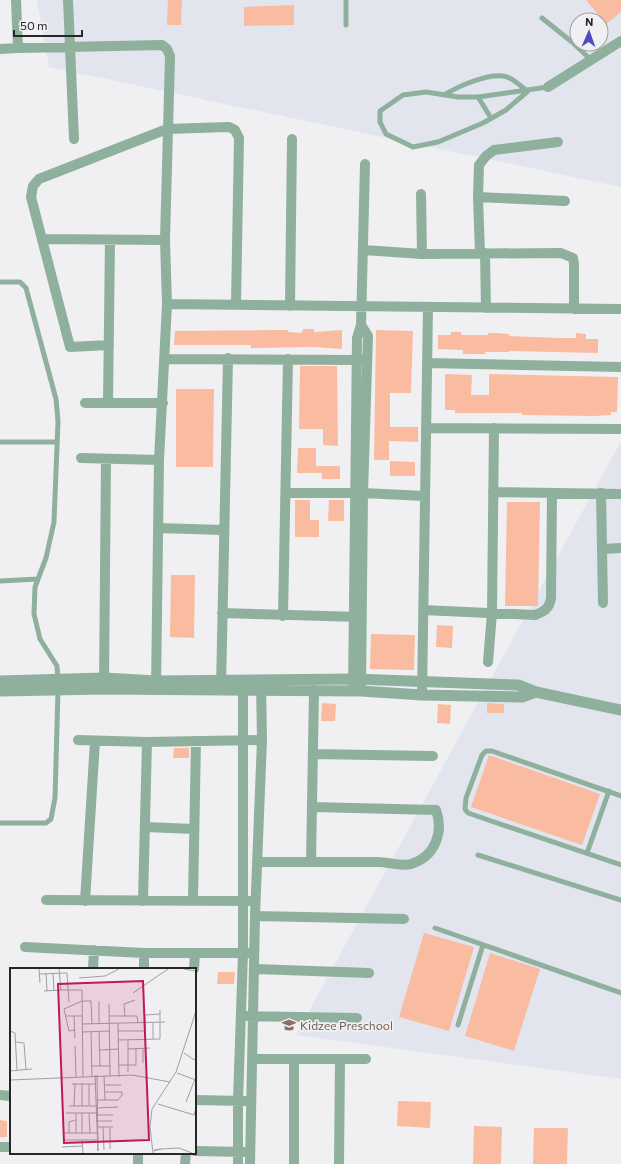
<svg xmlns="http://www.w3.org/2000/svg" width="621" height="1164" viewBox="0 0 621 1164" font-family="Commissioner,sans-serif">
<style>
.built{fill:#e2e5ee;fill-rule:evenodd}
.building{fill:#f9bca1}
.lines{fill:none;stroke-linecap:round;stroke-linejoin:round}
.service{stroke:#8fb09d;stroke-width:5}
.minor{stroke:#8fb09d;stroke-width:10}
.tertiary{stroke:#8fb09d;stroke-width:11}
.labels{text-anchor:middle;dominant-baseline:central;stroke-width:3.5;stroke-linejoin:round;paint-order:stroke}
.education-label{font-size:12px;fill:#785e54;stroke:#f0f0f2;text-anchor:start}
.inset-road{fill:none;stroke:#a0a0a1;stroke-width:1}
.view{fill:#c2185b;fill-opacity:0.15;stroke:#c2185b;stroke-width:2}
.inset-edge{fill:none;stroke:#272728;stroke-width:2}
</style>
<rect width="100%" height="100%" fill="#f0f0f2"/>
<path class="built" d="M37,0H621V187L49,67ZM577,20H601V44H577Z
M621,441V1079L296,1035Z"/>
<path class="building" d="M168,0H182L181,25H167Z
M586,0H621V12L606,24Z
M294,5V25L244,26V7Z
M303,329H314V332L342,330V349L314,347L251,348V345H174L175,331L288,330V332L302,333Z
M376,330L413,331L411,393H390V427H418V442L389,441V460H374Z
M451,332H461V335H488V333H497L509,334V336L559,338H576V333L586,334V339H598V353L509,351V352H485V354H463V350L438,349V335H451Z
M300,366H337L338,446L323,445V429H299Z
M445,374L472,375L471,395H489V374L618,377L617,412H611V415L594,416L522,415V413H455V410H445Z
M176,389H214L213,467H176Z
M298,448H316V466H340V479H322V473H297Z
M390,461L415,462V476H390Z
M295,500H310V520H319V537H295Z
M329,500H344V521H328Z
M507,502H540L538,606H505Z
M171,575H195L194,638L170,637Z
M437,625L453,626L452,648L436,647Z
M371,634L415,635L414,670L370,669Z
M322,703L336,704L335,721H321Z
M487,703L504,704V713H487Z
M438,704L451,705L450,724L437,723Z
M174,748H189V758H173Z
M489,755L600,794L582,845L471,807Z
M424,933L474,947L449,1031L399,1017Z
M490,953L540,969L514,1051L465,1036Z
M218,972H235L234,984H217Z
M398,1101L431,1102L430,1128L397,1126Z
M0,1120L7,1121V1137H0Z
M474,1126L502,1127L501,1164H473Z
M534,1128H568L567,1164H533Z"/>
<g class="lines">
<path class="service" d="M542,18L572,42L591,60
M346,25V0
M444,95C457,87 491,71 507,77C514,79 521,87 528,91L506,110L483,123L438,142L413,147L386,134L380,122V111L403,95L426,92L458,97H478L548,87
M478,97L491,118
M0,282H20L26,288L56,399L58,421L54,522L46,558L35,587L34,614L40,639L57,666L58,680
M0,442H57
M0,581L38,579
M621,796L492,751H486L482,755L466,798L465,809L468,813L621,865
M0,823H46L51,819L55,798L58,690
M587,853L609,791
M478,855L621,900
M435,928L621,993
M458,1025L483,945"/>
<path class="minor" d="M16,0L18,48L162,45L167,49L170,56L165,240L167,304L159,460L156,689
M68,0L74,139
M0,49L18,48
M548,87L621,41
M421,194L422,254
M478,197L565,201
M43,239L165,240
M364,250L422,254L561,253L573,258L574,264V309
M480,253L478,197L479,165L486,156L494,150L558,142
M485,253L486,308
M167,304L621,309
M290,306L292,139
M109,345L70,347L31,197L33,186L39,179L167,129L229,127L235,130L239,138L236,304
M166,359L364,360
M427,363L621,367
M85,403H163
M108,403L110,240
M426,428L621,429
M81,458L159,460
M493,492L621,494
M286,493H363L425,496
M601,493L603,603
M158,528L224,530
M602,549L621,548
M423,610L535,615C545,611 549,609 551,598L552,493
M222,613L360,617
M283,616L288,359
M488,662L492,613L494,428
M104,685L106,459
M221,688L228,358
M361,688L363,493L368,336L361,325
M353,691L357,338L361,325L365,164
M422,695L428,307
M78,740L147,742L262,740
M313,754L433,756
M145,827L194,829
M258,862C298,862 338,862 378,862C388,862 402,867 411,864C435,857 444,832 436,810L312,807
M311,862L314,690
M46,900L250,901
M193,900L196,741
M85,901L95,741
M143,901L147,742
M255,916L404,919
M25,947L144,953H249
M93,969L94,950
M144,969V953
M194,969L195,953
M255,969L369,973
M247,1016L357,1018
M253,1059H366
M0,1095L11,1096
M195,1100L245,1101
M0,1147H11
M195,1151L245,1152
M138,1164V1153
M185,1164L186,1153
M238,1164V1101L243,953V682
M250,1164L255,916L262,740L261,683
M294,1164V1059
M339,1164L340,1059"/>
<path class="tertiary" d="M0,681L104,678L156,681L354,679L518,685L536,692L621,710
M0,691L104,689L361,691L422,695L522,697L536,692"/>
</g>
<defs>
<symbol id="school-bare" viewBox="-9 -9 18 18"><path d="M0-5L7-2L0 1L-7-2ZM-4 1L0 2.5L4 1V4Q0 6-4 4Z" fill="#8d6e63" stroke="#f0f0f2" stroke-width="2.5" paint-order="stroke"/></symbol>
</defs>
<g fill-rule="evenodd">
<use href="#school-bare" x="279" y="1015" width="20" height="20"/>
</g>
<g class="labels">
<g class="education-label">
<text x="300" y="1025">Kidzee Preschool</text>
</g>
</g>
<g transform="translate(10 968)">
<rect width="186" height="186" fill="#f0f0f2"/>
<path class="inset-road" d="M29,1L30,15M49,1L51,22H72L73,109M174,1L186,3M36,5L37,23M43,5L44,23M29,6L57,5L59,34M69,10L95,8L109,1M34,23L51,22M123,25L158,1M89,33V56M99,36L100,108M55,48H72M64,48L65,70M99,48H127L128,55M115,48L114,36L125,32M72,56L155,54M108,56L109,109M65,62L59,63L54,41L72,33H81L82,56M0,63L5,65L7,102M89,63L90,98M108,63H135M72,64L100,63M81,64L82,109M135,71V47L150,46M143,71V55M108,72L150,71V42M118,72V104M6,74L14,75L16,102M65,78L66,109M133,80V95M118,81L140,80M90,82L109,81M174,85L186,93M109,97H126V80M81,98H101M0,103L22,101M167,105L186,112M85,107L88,183L87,107M94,108L95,132M0,112L122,107L160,114M62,116H85M72,116V138M79,116V137M94,117H111M88,132H108L112,127V124H95M176,134L185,111M148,136L184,147L186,140M59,138H87M64,138L65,116M87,140L108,139M56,145H87M66,145V165M79,145L80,165M88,147H103M86,153H102M88,159H103M93,159L94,182M100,159V181M53,165H87M59,165V154L65,152M72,165V145M54,172H87M72,172L73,185M52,179L73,178M151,181L169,180L182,185M144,182L151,181L144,183M143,185L140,159L142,141L166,104L186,43"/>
<path class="view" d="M133,13L139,172L54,175L48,16Z"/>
<rect width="186" height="186" class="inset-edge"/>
</g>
<g transform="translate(589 32) rotate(2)"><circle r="19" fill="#f0f0f2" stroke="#a0a0a1"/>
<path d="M0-3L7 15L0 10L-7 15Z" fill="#5349c0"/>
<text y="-6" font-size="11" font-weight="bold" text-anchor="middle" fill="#272728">N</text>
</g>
<path d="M14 30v6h68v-6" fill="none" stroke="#272728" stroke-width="2"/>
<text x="20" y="30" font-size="12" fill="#272728" stroke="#f0f0f2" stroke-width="3" paint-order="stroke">50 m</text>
</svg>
